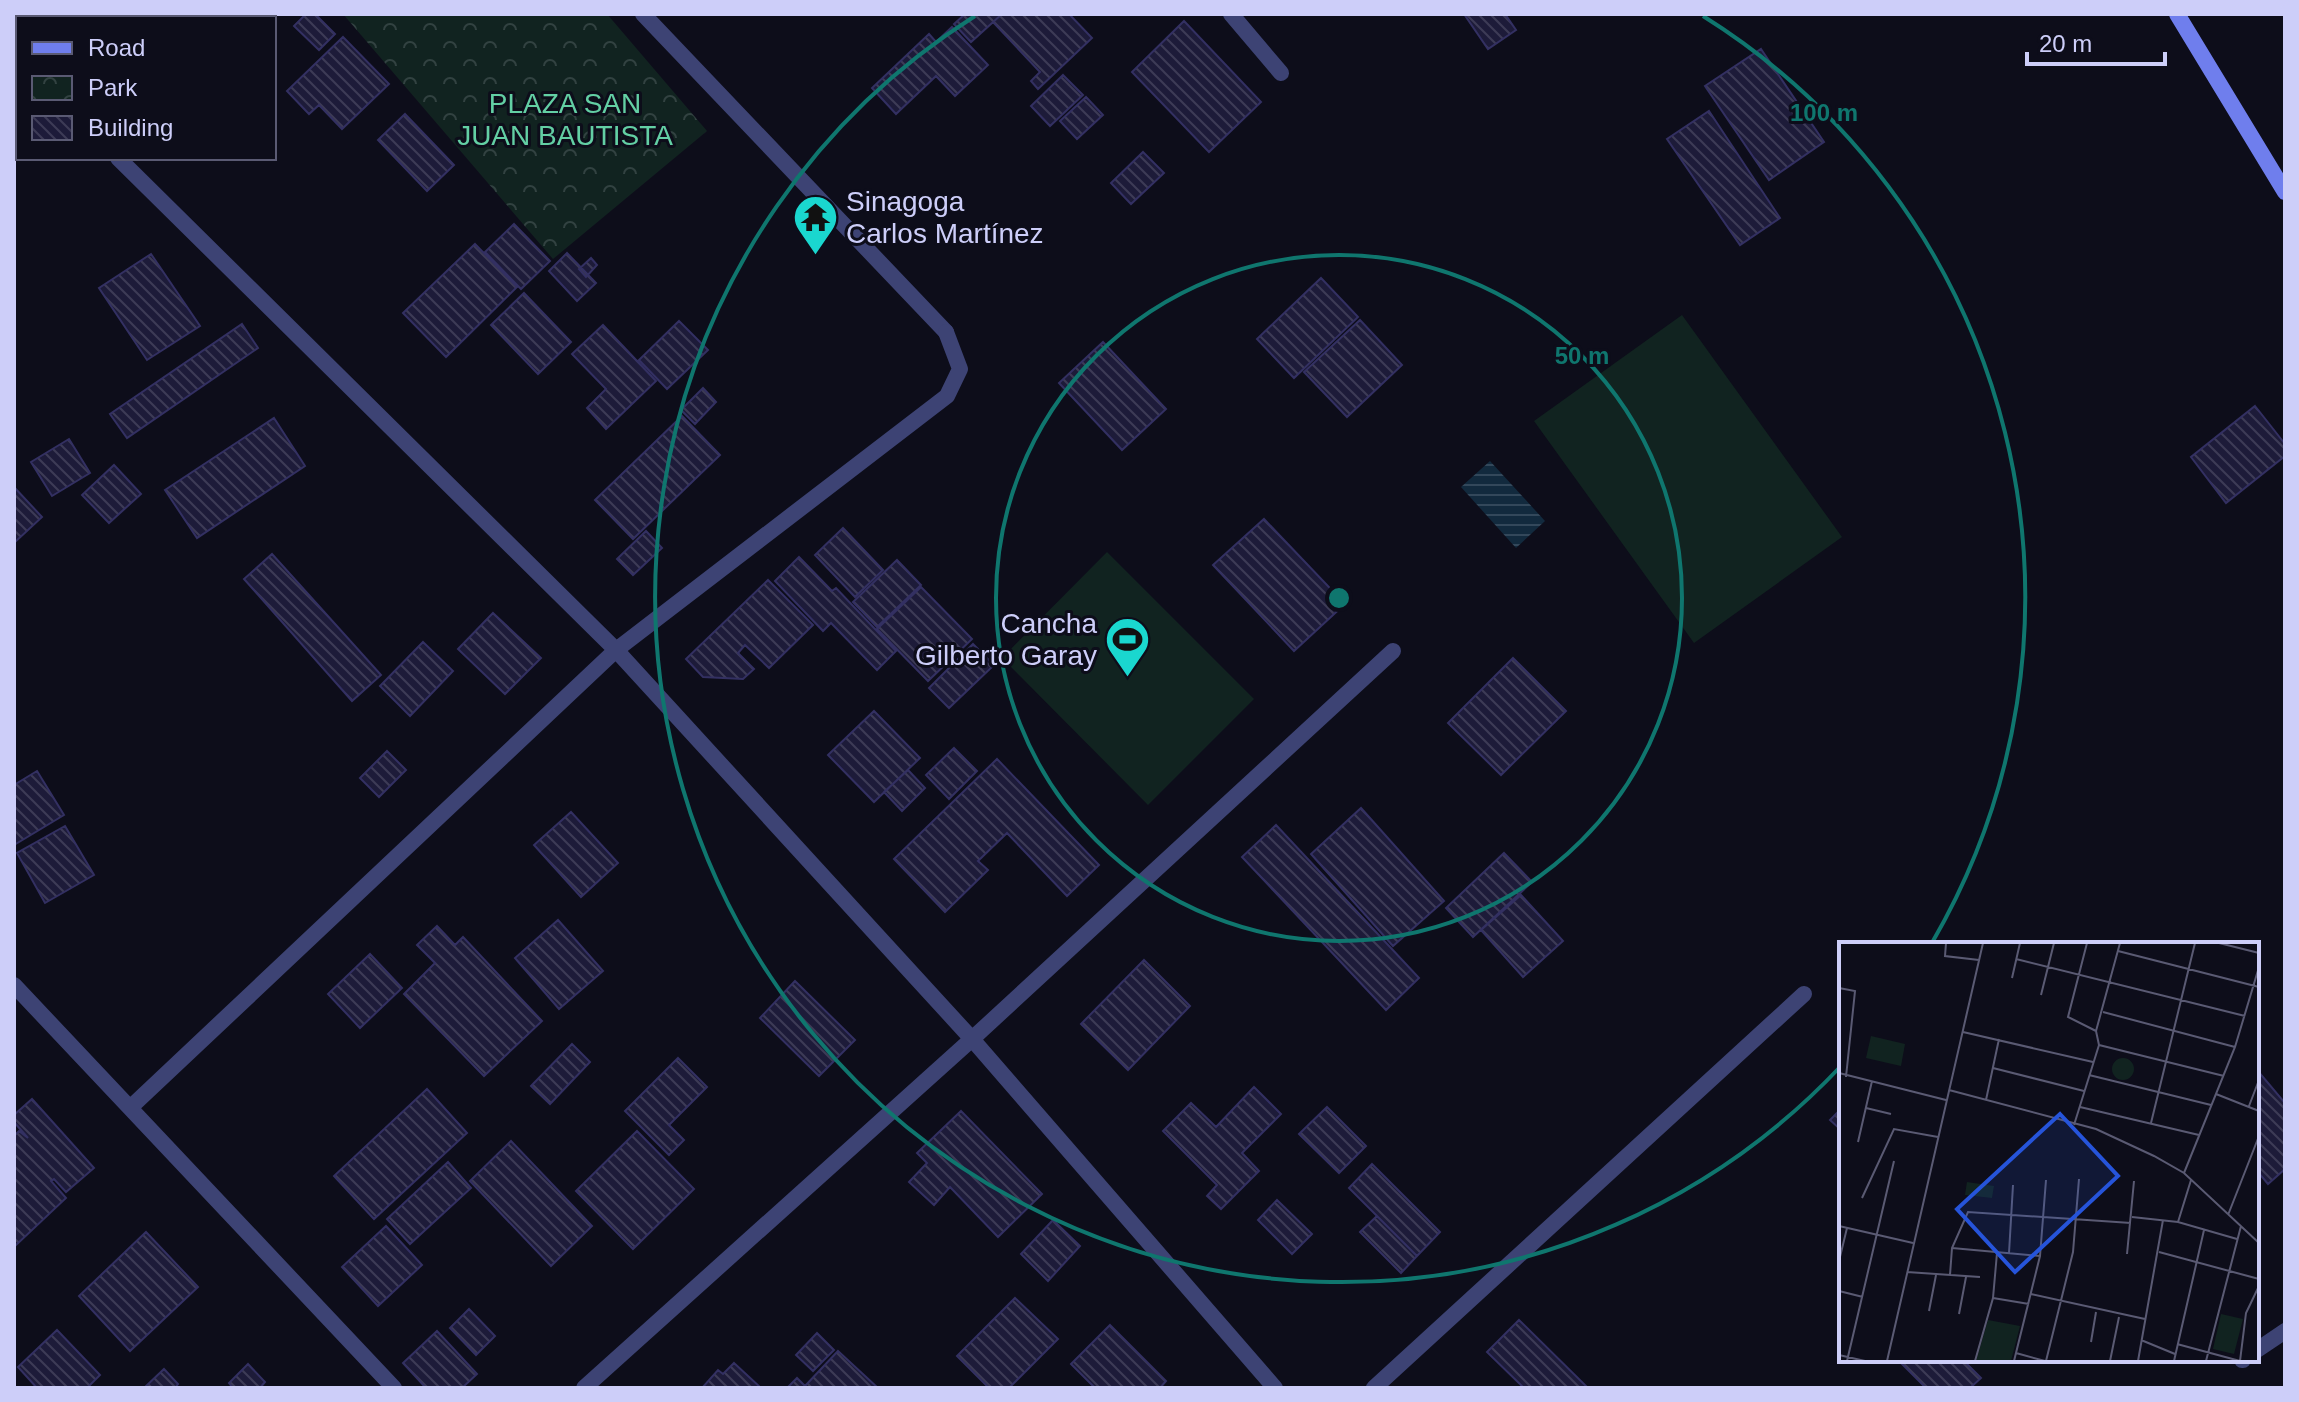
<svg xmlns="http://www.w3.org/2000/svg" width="2299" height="1402" viewBox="0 0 2299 1402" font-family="Helvetica,sans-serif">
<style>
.grass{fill:#112320}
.park{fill:url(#park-crowns)}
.water{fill:url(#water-rules)}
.building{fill:url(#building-back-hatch);stroke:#333062;stroke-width:2}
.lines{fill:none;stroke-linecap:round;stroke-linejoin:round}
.lane{stroke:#3d4374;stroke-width:16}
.street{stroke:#3d4374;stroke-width:16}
.secondary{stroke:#6f7eed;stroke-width:16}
.ring{fill:none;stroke:#0f766e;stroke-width:4}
.labels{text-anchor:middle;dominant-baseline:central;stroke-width:6;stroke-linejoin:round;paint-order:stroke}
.park-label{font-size:28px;fill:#63cfa4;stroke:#0d0d1a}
.poi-label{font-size:28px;fill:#cdcef9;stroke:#0d0d1a;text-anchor:start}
.inset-road{fill:none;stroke:#5a5a73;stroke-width:2}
.view{fill:#2654da;fill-opacity:0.15;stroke:#2654da;stroke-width:4}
.inset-edge{fill:none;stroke:#cdcef9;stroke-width:4}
.centre{fill:#0f766e;stroke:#0d0d1a;stroke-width:4}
.ring-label{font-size:24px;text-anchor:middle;font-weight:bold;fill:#0f766e;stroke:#0d0d1a;stroke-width:6;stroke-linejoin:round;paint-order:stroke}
</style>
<defs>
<pattern id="park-crowns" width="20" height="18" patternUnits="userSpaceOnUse" patternTransform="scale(2)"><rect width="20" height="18" fill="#112320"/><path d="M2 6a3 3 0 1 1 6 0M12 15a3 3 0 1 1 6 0" fill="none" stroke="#324241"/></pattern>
<pattern id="water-rules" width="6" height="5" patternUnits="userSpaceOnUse" patternTransform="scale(2)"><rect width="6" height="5" fill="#122a3e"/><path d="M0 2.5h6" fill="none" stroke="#33485b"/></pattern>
<pattern id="building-back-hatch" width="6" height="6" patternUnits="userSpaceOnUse" patternTransform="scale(2)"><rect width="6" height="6" fill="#1d1b39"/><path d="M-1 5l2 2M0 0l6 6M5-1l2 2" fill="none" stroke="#3d3b56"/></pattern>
</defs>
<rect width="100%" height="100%" fill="#0d0d1a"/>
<path class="grass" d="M1682,315L1842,537L1694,643L1534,421Z
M1107,552L1254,699L1148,805L1002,658Z"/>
<path class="park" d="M343,14H607L707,131L553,259Z"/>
<path class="water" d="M1490,461L1545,521L1516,548L1461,487Z"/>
<path class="building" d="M306,14H315L335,34L319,50L294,26Z
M965,14H1002L971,42L954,24Z
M1002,14H1069L1092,38L1038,89L1031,81L1040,72L993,22Z
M1464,14H1505L1516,30L1488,49Z
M1184,21L1261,102L1209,152L1132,72Z
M952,27L988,65L955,96L936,76L896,114L872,88L929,34L936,42Z
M343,37L389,84L342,129L319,105L309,114L287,91Z
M1761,49L1824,142L1769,180L1705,86Z
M1063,75L1083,95L1050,126L1031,106Z
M1086,97L1103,115L1077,139L1060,121Z
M1709,111L1780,218L1740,245L1667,139Z
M405,114L454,165L427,191L378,140Z
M1143,152L1164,173L1131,204L1111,183Z
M514,224L550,261L521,289L485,252Z
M475,244L517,287L446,357L403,313Z
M567,253L596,283L577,301L549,271Z
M151,254L200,326L147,360L99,288Z
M591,258L597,265L586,277L579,269Z
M1321,278L1358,317L1294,378L1257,339Z
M524,293L571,342L538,374L491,325Z
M1360,320L1402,365L1347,417L1304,372Z
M679,321L708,350L667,389L639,360Z
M242,324L258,348L127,438L110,414Z
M603,325L656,381L606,429L587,408L606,389L572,354Z
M1103,342L1166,409L1122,450L1059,383Z
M703,388L716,402L695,424L681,410Z
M2255,406L2285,444V456L2226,503L2191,457Z
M682,416L720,455L633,539L595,500Z
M274,418L305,466L197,538L165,490Z
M69,439L90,473L52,496L31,462Z
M114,465L141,494L109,523L82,495Z
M14,487L42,517L14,543Z
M1264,519L1345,604L1294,651L1213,565Z
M843,528L883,570L855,597L815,555Z
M646,531L662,548L633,575L617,559Z
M272,554L381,675L352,701L244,579Z
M799,557L832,591L836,588L896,651L877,670L831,623L823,631L775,581Z
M897,560L921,585L877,627L853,602Z
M768,580L813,625L769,668L745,645L738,653L754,669L743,679L703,677L686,659Z
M921,587L972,639L928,681L877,629Z
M493,613L541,658L505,694L458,649Z
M423,642L453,671L410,716L380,686Z
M973,644L994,665L949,708L929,688Z
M1513,658L1566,711L1501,775L1448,723Z
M874,711L920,758L874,802L828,755Z
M954,748L977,771L949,799L926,775Z
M387,751L406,770L379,797L360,778Z
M997,759L1099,865L1067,896L1007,833L978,861L988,870L945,912L894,859Z
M908,770L925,788L902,811L884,792Z
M37,771L64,815L14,845V785Z
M1361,808L1444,901L1393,946L1311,854Z
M571,812L618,863L581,897L534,845Z
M1276,825L1419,978L1386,1010L1242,857Z
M65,826L94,875L45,903L17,853Z
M1504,853L1532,882L1473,937L1446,908Z
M1521,895L1563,941L1523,977L1481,930Z
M558,920L603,971L559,1009L515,958Z
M437,926L455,945L463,937L542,1021L484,1076L404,994L435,963L417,945Z
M370,954L402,988L360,1028L328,994Z
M1144,960L1190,1006L1128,1070L1081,1024Z
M795,981L855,1040L819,1076L760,1018Z
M572,1044L590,1062L550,1104L531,1086Z
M678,1058L707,1087L669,1125L684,1140L669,1155L625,1111Z
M2257,1070L2285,1103V1169L2268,1184L2257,1171Z
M1254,1087L1281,1114L1242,1153L1259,1171L1221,1209L1207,1196L1217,1185L1163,1131L1191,1103L1216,1127Z
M427,1089L467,1133L374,1219L334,1176Z
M32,1099L94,1168L66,1192L54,1179L51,1181L66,1198L14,1247V1136L19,1131L28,1138L14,1122V1115Z
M1327,1107L1366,1146L1339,1173L1299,1134Z
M1841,1109V1130L1830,1120Z
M961,1111L1042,1194L998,1237L950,1187L934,1205L909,1182L927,1163L917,1153Z
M637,1131L694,1189L633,1249L576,1191Z
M511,1141L592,1226L551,1266L470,1181Z
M448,1162L471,1188L410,1244L387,1219Z
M1372,1164L1440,1232L1417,1256L1349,1188Z
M1277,1200L1312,1234L1292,1254L1258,1220Z
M1377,1216L1417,1256L1401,1273L1360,1232Z
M1053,1220L1080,1246L1048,1281L1021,1254Z
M386,1226L422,1265L378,1306L342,1267Z
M146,1232L198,1287L130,1351L79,1296Z
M1015,1298L1058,1339L1009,1388H989L957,1356Z
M469,1309L495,1336L476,1355L450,1328Z
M1519,1320L1588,1388H1524L1487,1352Z
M1110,1325L1166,1381L1160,1388H1095L1071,1364Z
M57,1330L100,1375L87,1388H37L18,1367Z
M437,1331L477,1374L462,1388H426L403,1363Z
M817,1333L834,1350L813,1371L796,1355Z
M838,1351L878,1388H787L797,1378L805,1386Z
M1904,1360H1963L1981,1378L1970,1388H1926L1901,1363Z
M734,1363L761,1388H702L718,1370L723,1374Z
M248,1364L265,1382L260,1388H233L229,1383Z
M164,1369L178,1384L175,1388H144Z"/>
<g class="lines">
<path class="lane" d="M643,14L946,332
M1231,14L1281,73
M2257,1350L2285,1331
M2242,1360H2243"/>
<path class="street" d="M14,143L18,141
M118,158L616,650L972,1039L1275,1388
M14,985L394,1388
M132,1106L616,650L947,396L960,369L946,332
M584,1388L972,1039L1393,651
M1374,1388L1804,994"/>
<path class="secondary" d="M2177,14L2285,192"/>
</g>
<g class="ring">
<circle cx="1339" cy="598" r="343"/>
<path d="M1841 1066A686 686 0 1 1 975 16M1703 16A686 686 0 0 1 1933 941"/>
</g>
<defs>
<symbol id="temple-pin" viewBox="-11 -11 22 30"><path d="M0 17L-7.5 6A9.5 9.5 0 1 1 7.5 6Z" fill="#1ad7cf" stroke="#0d0d1a"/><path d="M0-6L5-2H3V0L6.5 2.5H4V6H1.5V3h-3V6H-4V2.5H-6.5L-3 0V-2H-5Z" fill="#111"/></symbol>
<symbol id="stadium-pin" viewBox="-11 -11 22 30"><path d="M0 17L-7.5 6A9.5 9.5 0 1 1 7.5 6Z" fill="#1ad7cf" stroke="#0d0d1a"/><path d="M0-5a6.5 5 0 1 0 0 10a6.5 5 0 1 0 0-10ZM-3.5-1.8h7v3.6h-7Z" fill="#111"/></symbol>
</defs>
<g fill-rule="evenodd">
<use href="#temple-pin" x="790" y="192" width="51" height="69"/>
<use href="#stadium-pin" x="1102" y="614" width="51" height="69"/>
</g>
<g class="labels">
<g class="park-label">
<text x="565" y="103">PLAZA SAN<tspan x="565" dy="32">JUAN BAUTISTA</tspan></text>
</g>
<g class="poi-label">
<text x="846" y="201">Sinagoga<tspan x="846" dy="32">Carlos Martínez</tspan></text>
<text x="1097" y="623" text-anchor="end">Cancha<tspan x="1097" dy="32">Gilberto Garay</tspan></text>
</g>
</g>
<g transform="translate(1839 942)">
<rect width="420" height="420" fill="#0d0d1a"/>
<path d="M32,94L66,102L62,124L27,116Z" fill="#112320"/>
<path d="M273 127a11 11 0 1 1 22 0a11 11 0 1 1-22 0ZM128,240L155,244L153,256L126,253ZM382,372L404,377L395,412L374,407ZM149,378L181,384L172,419H137Z" fill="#112320"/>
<path class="inset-road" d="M107,1L106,14L140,18M248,1L229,75L257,89M380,1L420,11M279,9L420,45M177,17L406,74M173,36L181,1M0,46L16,49L7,135M202,53L215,1M264,70L396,105M124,90L254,120M260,103L385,134M154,126L245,149M0,131L107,158M250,133L372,163M110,148L257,187L315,214L345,231L420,301M377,152L420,169M147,158L160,97M410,164L420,138M241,165L360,193M27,166L52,172M312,181L356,1M235,183L260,103L257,89L281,1M19,200L33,139M345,231L396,105L420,25M23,256L55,187L99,195M389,273L420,194M293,275L339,280L398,297M339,280L352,238M0,284L74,301M113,306L201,314M320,310L420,337M170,311L174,243M288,312L295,239M0,319L8,286M68,330L141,335M111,333L113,306L129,270L292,281M0,349L24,355M192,352L306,377M154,356L190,362M90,369L97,333M120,372L127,335M302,398L336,412M252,400L257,370M338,402L401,419M177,411L206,419M0,413L26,419M8,419L55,219M48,419L144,1M136,419L154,356L158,311M175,419L201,314L207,238M207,419L234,310L240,237M271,419L280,375M299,419L324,278M335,419L365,288M367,419L402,284M401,419L407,371L420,344"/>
<path class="view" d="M221,172L279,234L176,330L118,267Z"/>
<rect width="420" height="420" class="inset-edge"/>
</g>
<circle cx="1339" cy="598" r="12" class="centre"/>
<g class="ring-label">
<text x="1824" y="121">100 m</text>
<text x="1582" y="364">50 m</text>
</g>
<rect width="2299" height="1402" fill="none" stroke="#cdcef9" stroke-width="32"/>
<rect x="16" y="16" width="260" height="144" fill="#0d0d1a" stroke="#5a5a73" stroke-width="2"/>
<rect x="32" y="42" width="40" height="12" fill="#6f7eed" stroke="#5a5a73" stroke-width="2"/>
<text x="88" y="56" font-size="24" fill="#cdcef9">Road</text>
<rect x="32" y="76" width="40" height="24" fill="url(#park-crowns)" stroke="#5a5a73" stroke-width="2"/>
<text x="88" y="96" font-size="24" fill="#cdcef9">Park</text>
<rect x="32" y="116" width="40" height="24" fill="url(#building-back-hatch)" stroke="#5a5a73" stroke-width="2"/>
<text x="88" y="136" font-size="24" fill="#cdcef9">Building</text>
<path d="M2027 52v12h138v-12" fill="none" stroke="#cdcef9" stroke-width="4"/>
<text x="2039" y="52" font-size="24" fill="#cdcef9" stroke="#0d0d1a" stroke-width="6" paint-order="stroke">20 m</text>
</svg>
